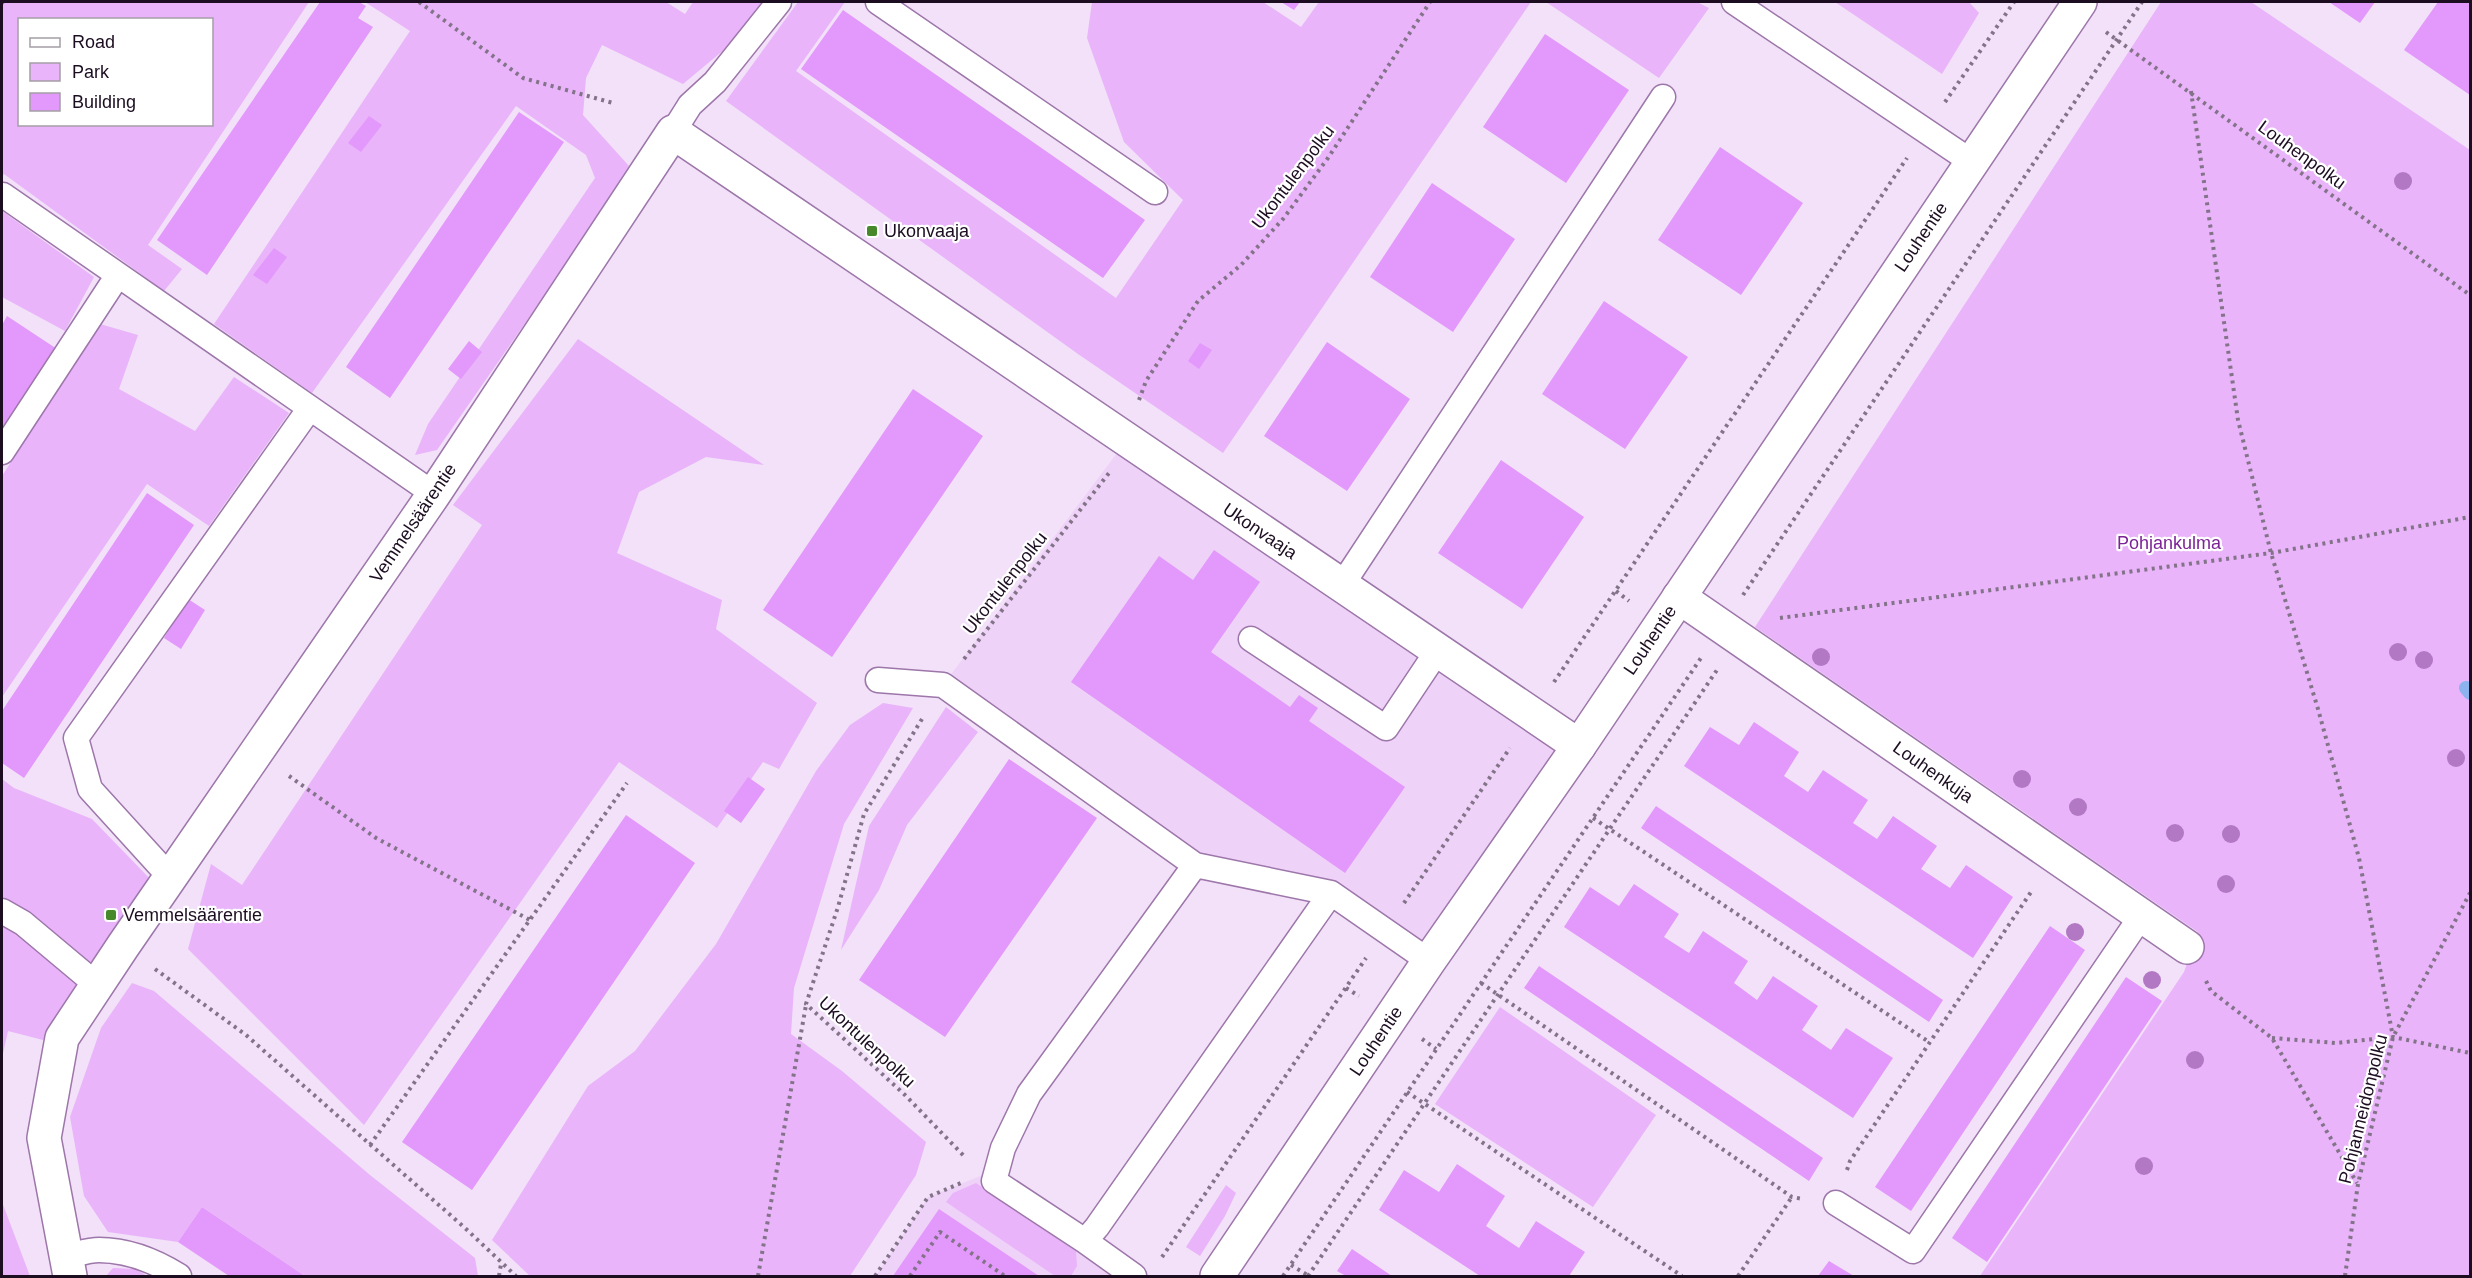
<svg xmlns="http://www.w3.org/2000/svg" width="2472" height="1278" viewBox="0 0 2472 1278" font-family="Arial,sans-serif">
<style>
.built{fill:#eed2f8}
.green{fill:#e9b4fa;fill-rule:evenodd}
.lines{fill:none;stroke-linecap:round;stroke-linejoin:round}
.stream{stroke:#8cb3ed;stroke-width:14}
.building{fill:#e398fb}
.lane-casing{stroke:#9d76aa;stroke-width:27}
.street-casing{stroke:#9d76aa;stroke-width:36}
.secondary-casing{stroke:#9d76aa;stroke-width:36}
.path{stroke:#837389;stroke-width:4;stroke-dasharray:3 4.5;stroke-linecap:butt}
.lane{stroke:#fff;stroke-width:24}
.street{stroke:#fff;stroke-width:33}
.secondary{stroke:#fff;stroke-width:33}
.tree{fill:#b278c3}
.poi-dot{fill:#47882a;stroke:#fff;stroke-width:2}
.labels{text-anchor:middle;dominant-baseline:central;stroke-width:4.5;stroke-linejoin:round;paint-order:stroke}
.street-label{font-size:18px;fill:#1c0d21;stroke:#fff}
.poi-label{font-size:18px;fill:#1c0d21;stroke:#fff;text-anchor:start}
.park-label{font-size:18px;fill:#7d2297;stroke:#fff}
</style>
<rect width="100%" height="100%" fill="#f2e1f8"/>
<path class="built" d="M1126,441L1579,746L1429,961L1331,893L1195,865L943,685Z
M983,1175L1135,1276H876L928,1197Z"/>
<path class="green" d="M2,2H309L148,245L182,269L164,291L4,174L2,177ZM20,20H212V124H20Z
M365,2H666L685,14L693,2H766L743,34L683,84L602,45L586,78L583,115L629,166L569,260L437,450L415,455L428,424L595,178L586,155L516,106L312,393L214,324L410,31Z
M798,2H845L796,71L1116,298L1183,200L1124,142L1087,38L1092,2H1263L1301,27L1319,2H1531L1223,453L1078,354L726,101Z
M1546,2H1697L1709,8L1659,78Z
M1835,2H1969L1979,13L1942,74Z
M2161,2H2251L2470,150V1276H1980L2184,972L2198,932L1755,627Z
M2,211L94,277L65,331L2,297Z
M100,324L138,335L119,389L195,431L234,377L289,413L209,526L147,484L2,697V476Z
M578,339L764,465L706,457L639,492L617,553L722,600L716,629L817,703L779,769L763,762L717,828L619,762L364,1125L188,949L211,864L242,885L482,525L453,505Z
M883,703L913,708L844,824L794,988L791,1034L842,1071L926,1142L916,1175L850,1276H530L492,1240L588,1086L635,1051L716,944L816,771L850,725Z
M946,707L978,732L907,825L879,890L841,950L869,826Z
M2,779L14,788L92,819L155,884L97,958L43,1040L8,1031L2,1058Z
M132,983L154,991L370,1175L475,1258L478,1276H305L202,1207L178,1242L108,1232L84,1196L70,1117L101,1028Z
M1500,1007L1656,1115L1593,1207L1435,1104Z
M976,1183L1076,1251L1077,1266L1071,1276H1055L946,1202L953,1193Z
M1226,1185L1236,1193L1225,1216L1200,1256L1186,1247Z
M2,1202L30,1276H2Z
M113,1268L136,1269L147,1276H106Z"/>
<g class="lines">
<path class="stream" d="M2466,688L2470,693"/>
</g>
<path class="building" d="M320,2H359L366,6L358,18L373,27L207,275L157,240Z
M1281,2H1300L1294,10Z
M2329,2H2375L2360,23Z
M2438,2H2467L2470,4V95L2404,50Z
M843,10L1145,220L1103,278L801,69Z
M1545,34L1629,90L1566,183L1483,127Z
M519,112L564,142L390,398L346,367Z
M369,116L382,125L361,152L348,143Z
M1720,147L1803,203L1741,295L1658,240Z
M1432,183L1515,239L1453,332L1370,277Z
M274,248L287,257L267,284L253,275Z
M1604,301L1688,357L1625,449L1542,394Z
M7,316L57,349L2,432V325Z
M469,341L482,352L461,379L448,369Z
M1327,342L1410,399L1347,491L1264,436Z
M1200,343L1212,350L1199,369L1188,361Z
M913,389L983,436L832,657L763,610Z
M1501,460L1584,517L1522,609L1438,553Z
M147,493L194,525L24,778L2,763V711Z
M1214,550L1260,582L1211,652L1290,707L1299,695L1318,708L1309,721L1405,787L1345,873L1071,682L1159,556L1193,580Z
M188,599L205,610L181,649L164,638Z
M1754,722L1799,752L1784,776L1808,792L1823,770L1868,800L1853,823L1877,839L1893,816L1937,846L1921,869L1950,888L1966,865L2013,897L1973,958L1684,766L1710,727L1739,745Z
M1009,759L1097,818L945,1037L859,980Z
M748,777L765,789L741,823L724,811Z
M1656,806L1943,1000L1929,1022L1641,828Z
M626,815L695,863L472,1190L402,1142Z
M1634,884L1679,914L1664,937L1689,953L1703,931L1748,961L1734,983L1757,1000L1773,976L1818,1006L1802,1030L1831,1050L1846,1028L1893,1058L1853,1118L1564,927L1590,887L1619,906Z
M2050,926L2085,950L1911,1211L1875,1187Z
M1539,966L1823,1158L1809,1181L1524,988Z
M2126,977L2162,1001L1987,1262L1952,1238Z
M1457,1164L1505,1196L1486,1226L1519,1248L1536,1221L1585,1252L1569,1276H1480L1379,1210L1404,1170L1439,1192Z
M202,1207L305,1276H229L178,1242Z
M939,1209L1039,1276H893Z
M1352,1249L1392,1276H1346L1337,1271Z
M1829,1261L1854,1276H1818Z"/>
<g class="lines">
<defs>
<path id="lane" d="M878,2L1155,192
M1734,2L1972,162
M673,132L690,105L715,82L779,2
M3,195L434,494
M2,452L118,275
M1342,585L1663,97
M1251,639L1386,728L1438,650
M878,680L943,685L1195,865L1331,893L1429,961
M170,877L90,789L76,738L310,408
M2,911L23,923L97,985
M1836,1203L1913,1251L2142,915
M1085,1241L994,1181L1003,1148L1029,1094L1195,865
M67,1256C77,1254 89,1250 99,1250C128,1250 155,1261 179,1276
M1134,1276L1085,1241L1097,1227L1331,893"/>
<path id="street" d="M1679,597L2187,947
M70,1276L44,1138L62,1038L123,946L434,494L673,132L1579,746"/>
<path id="secondary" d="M1217,1276L1429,961L1579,746L2080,2"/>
</defs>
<use href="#lane" class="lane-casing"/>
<use href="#street" class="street-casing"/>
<use href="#secondary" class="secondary-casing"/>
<path class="path" d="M419,2L523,78L613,103
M2,3L3,2
M2106,32L2470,295
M2191,91L2238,420L2271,553L2318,709L2359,858L2393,1037
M1945,102L2014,2
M1139,400L1146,381L1198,301L1241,265L1283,219L1328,158L1430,2
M1616,591L1629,601
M1743,595L2142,2
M1780,618L2271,553L2470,517
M964,659L1109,473
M1554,682L1907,158
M922,719L864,814L838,907L806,1004L905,1095L964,1156
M289,776L376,838L530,920
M1593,818L1929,1042
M1404,903L1510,748
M155,969L246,1035L465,1228L516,1276
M2206,981L2211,991L2272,1038L2357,1183
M1481,983L1792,1197L1803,1199
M1346,988L1359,996
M2272,1038L2336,1043L2393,1037L2470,1053
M1422,1039L1436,1049
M1407,1092L1682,1276
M370,1145L627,783
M1847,1170L1850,1161L2033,889
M1162,1257L1366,958
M1291,1265L1309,1276
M499,1276L501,1264
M758,1276L806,1005
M875,1276L928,1197L961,1183
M910,1276L940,1232L1005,1276
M1283,1276L1701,658
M1308,1276L1717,670
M1738,1276L1792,1197
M2345,1276L2358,1184L2393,1037L2470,893"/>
<use href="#lane" class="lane"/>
<use href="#street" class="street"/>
<use href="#secondary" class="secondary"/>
</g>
<g class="tree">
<circle cx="2403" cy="181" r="9"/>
<circle cx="2398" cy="652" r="9"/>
<circle cx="1821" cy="657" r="9"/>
<circle cx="2424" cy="660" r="9"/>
<circle cx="2456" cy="758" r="9"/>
<circle cx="2022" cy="779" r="9"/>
<circle cx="2078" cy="807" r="9"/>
<circle cx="2175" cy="833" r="9"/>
<circle cx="2231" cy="834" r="9"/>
<circle cx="2226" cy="884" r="9"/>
<circle cx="2075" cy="932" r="9"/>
<circle cx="2152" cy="980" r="9"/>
<circle cx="2195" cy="1060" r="9"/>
<circle cx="2144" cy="1166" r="9"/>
</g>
<g class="poi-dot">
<rect x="866" y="225" width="12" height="12" rx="3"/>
<rect x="105" y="909" width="12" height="12" rx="3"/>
</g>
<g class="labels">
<g class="street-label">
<text transform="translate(2302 155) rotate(36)">Louhenpolku</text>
<text transform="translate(1293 177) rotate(-53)">Ukontulenpolku</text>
<text transform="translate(1921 237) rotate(-56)">Louhentie</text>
<text transform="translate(413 523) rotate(-56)">Vemmelsäärentie</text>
<text transform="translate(1260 531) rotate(34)">Ukonvaaja</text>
<text transform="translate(1005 583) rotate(-52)">Ukontulenpolku</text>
<text transform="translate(1650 640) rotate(-56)">Louhentie</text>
<text transform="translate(1933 772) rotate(35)">Louhenkuja</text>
<text transform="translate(1376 1041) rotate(-56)">Louhentie</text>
<text transform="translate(867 1042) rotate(43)">Ukontulenpolku</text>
<text transform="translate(2363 1109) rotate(-76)">Pohjanneidonpolku</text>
</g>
<g class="poi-label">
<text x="884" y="231">Ukonvaaja</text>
<text x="123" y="915">Vemmelsäärentie</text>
</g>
<g class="park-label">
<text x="2169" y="543">Pohjankulma</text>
</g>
</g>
<rect width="2472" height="1278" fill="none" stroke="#1c0d21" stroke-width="6"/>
<rect x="18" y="18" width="195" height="108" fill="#ffffff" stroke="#a49ea6" stroke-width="1.5"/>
<rect x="30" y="38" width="30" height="9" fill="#ffffff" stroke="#a49ea6" stroke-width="1.5"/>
<text x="72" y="48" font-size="18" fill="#1c0d21">Road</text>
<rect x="30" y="63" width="30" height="18" fill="#e9b4fa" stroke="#a49ea6" stroke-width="1.5"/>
<text x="72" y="78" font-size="18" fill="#1c0d21">Park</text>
<rect x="30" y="93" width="30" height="18" fill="#e398fb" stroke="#a49ea6" stroke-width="1.5"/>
<text x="72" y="108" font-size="18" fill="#1c0d21">Building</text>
</svg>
